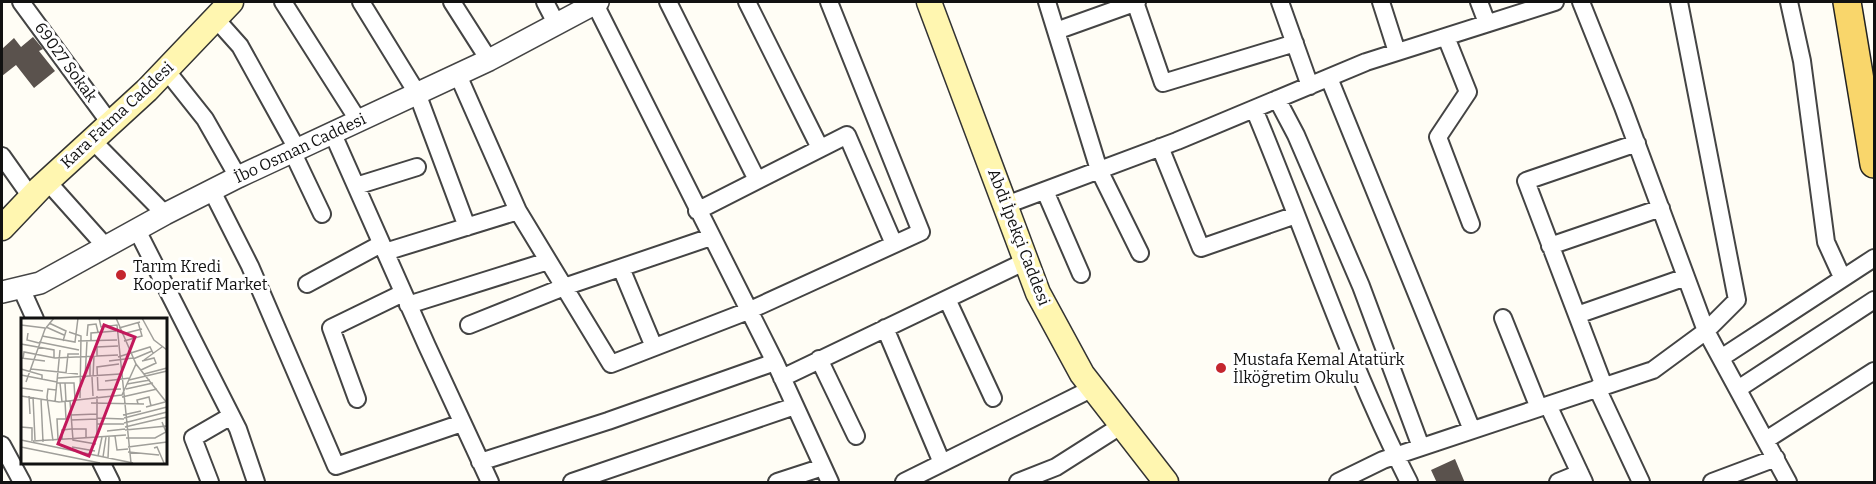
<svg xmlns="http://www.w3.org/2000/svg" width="1876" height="484" viewBox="0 0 1876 484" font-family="Bitter,serif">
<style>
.building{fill:#5a524d}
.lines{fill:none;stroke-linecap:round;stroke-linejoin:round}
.minor-casing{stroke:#444;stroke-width:20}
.tertiary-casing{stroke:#444;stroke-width:24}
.secondary-casing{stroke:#333;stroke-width:27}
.primary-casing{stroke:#222;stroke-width:30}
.minor{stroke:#fff;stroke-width:16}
.tertiary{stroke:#fff;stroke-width:21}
.secondary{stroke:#fff6b0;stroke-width:24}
.primary{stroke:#f9d66b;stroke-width:27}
.poi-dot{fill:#c4262e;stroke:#fff;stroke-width:2}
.labels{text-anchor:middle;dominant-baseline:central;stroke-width:6;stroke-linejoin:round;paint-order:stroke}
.street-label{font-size:16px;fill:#111;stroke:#fff}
.poi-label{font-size:16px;fill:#111;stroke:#fff;text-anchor:start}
.inset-road{fill:none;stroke:#a09f9a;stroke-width:1.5}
.view{fill:#c2185b;fill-opacity:0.15;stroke:#c2185b;stroke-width:3}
.inset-edge{fill:none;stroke:#111;stroke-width:3}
</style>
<rect width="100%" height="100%" fill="#fffdf5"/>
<path class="building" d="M33,37L43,49L39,51L55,71L34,88L16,65L2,76V49L14,38L21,47Z
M1455,459L1465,483H1437L1431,470Z"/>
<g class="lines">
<defs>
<path id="minor" d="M21,2L110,123
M283,2L358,120
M361,2L417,93L467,227
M452,2L489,60
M545,2L557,25
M668,2L757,180
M747,2L820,148
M1047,2L1099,170L1140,253
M1135,2L1163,83L1295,43
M1280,2L1310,86
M1381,2L1397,52
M1479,2L1487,23
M1581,2L1623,107L1706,331L1788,482
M1789,2L1802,61L1826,242L1842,277
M595,4L775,362L830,482
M215,18L240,46L297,149
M1056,31L1137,2
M1446,37L1468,92L1438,137L1471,224
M166,70L205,119L238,177
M458,75L518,211L611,364L748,311L921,232L829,2
M1329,78L1472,430
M1277,99L1296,135L1361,286L1421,447
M1254,109C1306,233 1348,362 1409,482
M332,132L427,346L490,482
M92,140L165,214
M1160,147L1201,248L1296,215
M292,151L322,214
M2,156L31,197
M47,181L106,247
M356,186L417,167
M212,191L250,266L336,466L462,423
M1045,191L1081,274
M1006,205L1177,141L1366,62L1555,2
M697,211L847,135L894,244
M137,230L238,429L256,482
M1550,246L1661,208
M385,252L518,211
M621,268L654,347
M307,284L381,244
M21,288L35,319
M947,299L993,398
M408,305L548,261
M1577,315L1686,277
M1503,318L1539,408
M469,325L564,287L711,237
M885,328L942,463
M1721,358L1874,258
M819,359L856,436
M782,378L1026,261
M1604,386L1526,181L1637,143
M1597,388L1641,482
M1738,389L1874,300
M357,399L331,328L403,293
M1548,405L1584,482
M1766,440L1874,371
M2,445L22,482
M101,462L111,482
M480,462L608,421L775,362
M210,482L193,438L231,416
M572,482L795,406
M777,482L823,467
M904,482L1093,388
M1018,482L1056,467L1122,425
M1338,482L1383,460L1653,370L1706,331L1737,300L1679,2
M1558,482L1580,473
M1712,482L1776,458"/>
<path id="tertiary" d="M2,292L40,283L165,214L238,177L489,60L598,2"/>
<path id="secondary" d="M929,2L1038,293L1082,374L1166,482
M2,228L40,188L147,90L231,2"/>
<path id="primary" d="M1847,2L1874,164"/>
</defs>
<use href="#minor" class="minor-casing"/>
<use href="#tertiary" class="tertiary-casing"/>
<use href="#secondary" class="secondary-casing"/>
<use href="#primary" class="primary-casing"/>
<use href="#minor" class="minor"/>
<use href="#tertiary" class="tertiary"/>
<use href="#secondary" class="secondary"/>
<use href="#primary" class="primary"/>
</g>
<g class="poi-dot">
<circle cx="121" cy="275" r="6"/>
<circle cx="1221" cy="368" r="6"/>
</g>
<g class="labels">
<g class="street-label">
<text transform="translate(66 62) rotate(54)">69027 Sokak</text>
<text transform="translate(117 115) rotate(-43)">Kara Fatma Caddesi</text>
<text transform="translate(300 148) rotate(-25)">İbo Osman Caddesi</text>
<text transform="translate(1019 237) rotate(69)">Abdi İpekçi Caddesi</text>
</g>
<g class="poi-label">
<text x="133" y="266">Tarım Kredi<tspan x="133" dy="18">Kooperatif Market</tspan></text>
<text x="1233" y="359">Mustafa Kemal Atatürk<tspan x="1233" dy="18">İlköğretim Okulu</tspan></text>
</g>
</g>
<g transform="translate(21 318)">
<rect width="146" height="146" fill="#fffdf5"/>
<path class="inset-road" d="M78,0L80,9L96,7L110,145M95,0L115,46L146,85M121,0L133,22L146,32M28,5L45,13L42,23M0,7L24,10M25,9L43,17M98,10L119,4M48,14L60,18L59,80M7,15L6,22L18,25M101,16L121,11M21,18L54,24L57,0M66,18L67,7L75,6L77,14M57,23L96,22M70,23V15L95,13M103,23L121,18L117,4M18,24L58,32M0,26L33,32V40M76,38V29L97,28M97,39L129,29L132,35M0,40L24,43M2,41L3,34L34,40L97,37M112,41L131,33M123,42L141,29M88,43L112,40M98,46L76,49L77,72L100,71M0,51L21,57V62M10,51L57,56M120,52L135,45L133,40L121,43M45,55L47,36H58M123,56L146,50M0,57L36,64M69,59V38M71,59L72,78M72,59L73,38M37,60L99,56M64,60L66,23M108,62L146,53M84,63L109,60M5,64L24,11L33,0M36,65H53L54,81M39,65L41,84M44,65L45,83M106,66L129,62M1,70L22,73M105,71L132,65M0,78L38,84L101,77L115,46M8,78L9,96M12,79L14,122M101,79L136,71M20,81L22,124M49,83L52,122L75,126M34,84L39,32M70,85L123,86M117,86L116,82L128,79L130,88M125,89L144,84M50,97L76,96M102,97L120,93M76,100L103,101M103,100L146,89M50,102L76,101M103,105L146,94M76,106H103M0,109L11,110V123M104,109L146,99M50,111H65V119M104,112L146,108M86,113L104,111M94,118L96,132L107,131M76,119L105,117M105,120H134L145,114L141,104M37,121L36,101H45L44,83M41,121V112L50,111M0,122L112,145M12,123L76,119V78M32,123L26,79L27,71L35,72M0,129L79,145M51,129L74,133M107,129L146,124M133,130L136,129L143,145M107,134L138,137M77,138L81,119M82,139L85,119M87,140L88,119"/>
<path class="view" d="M83,7L114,19L68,138L37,126Z"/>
<rect width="146" height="146" class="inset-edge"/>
</g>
<rect width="1876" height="484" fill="none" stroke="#111111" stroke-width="6"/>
</svg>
